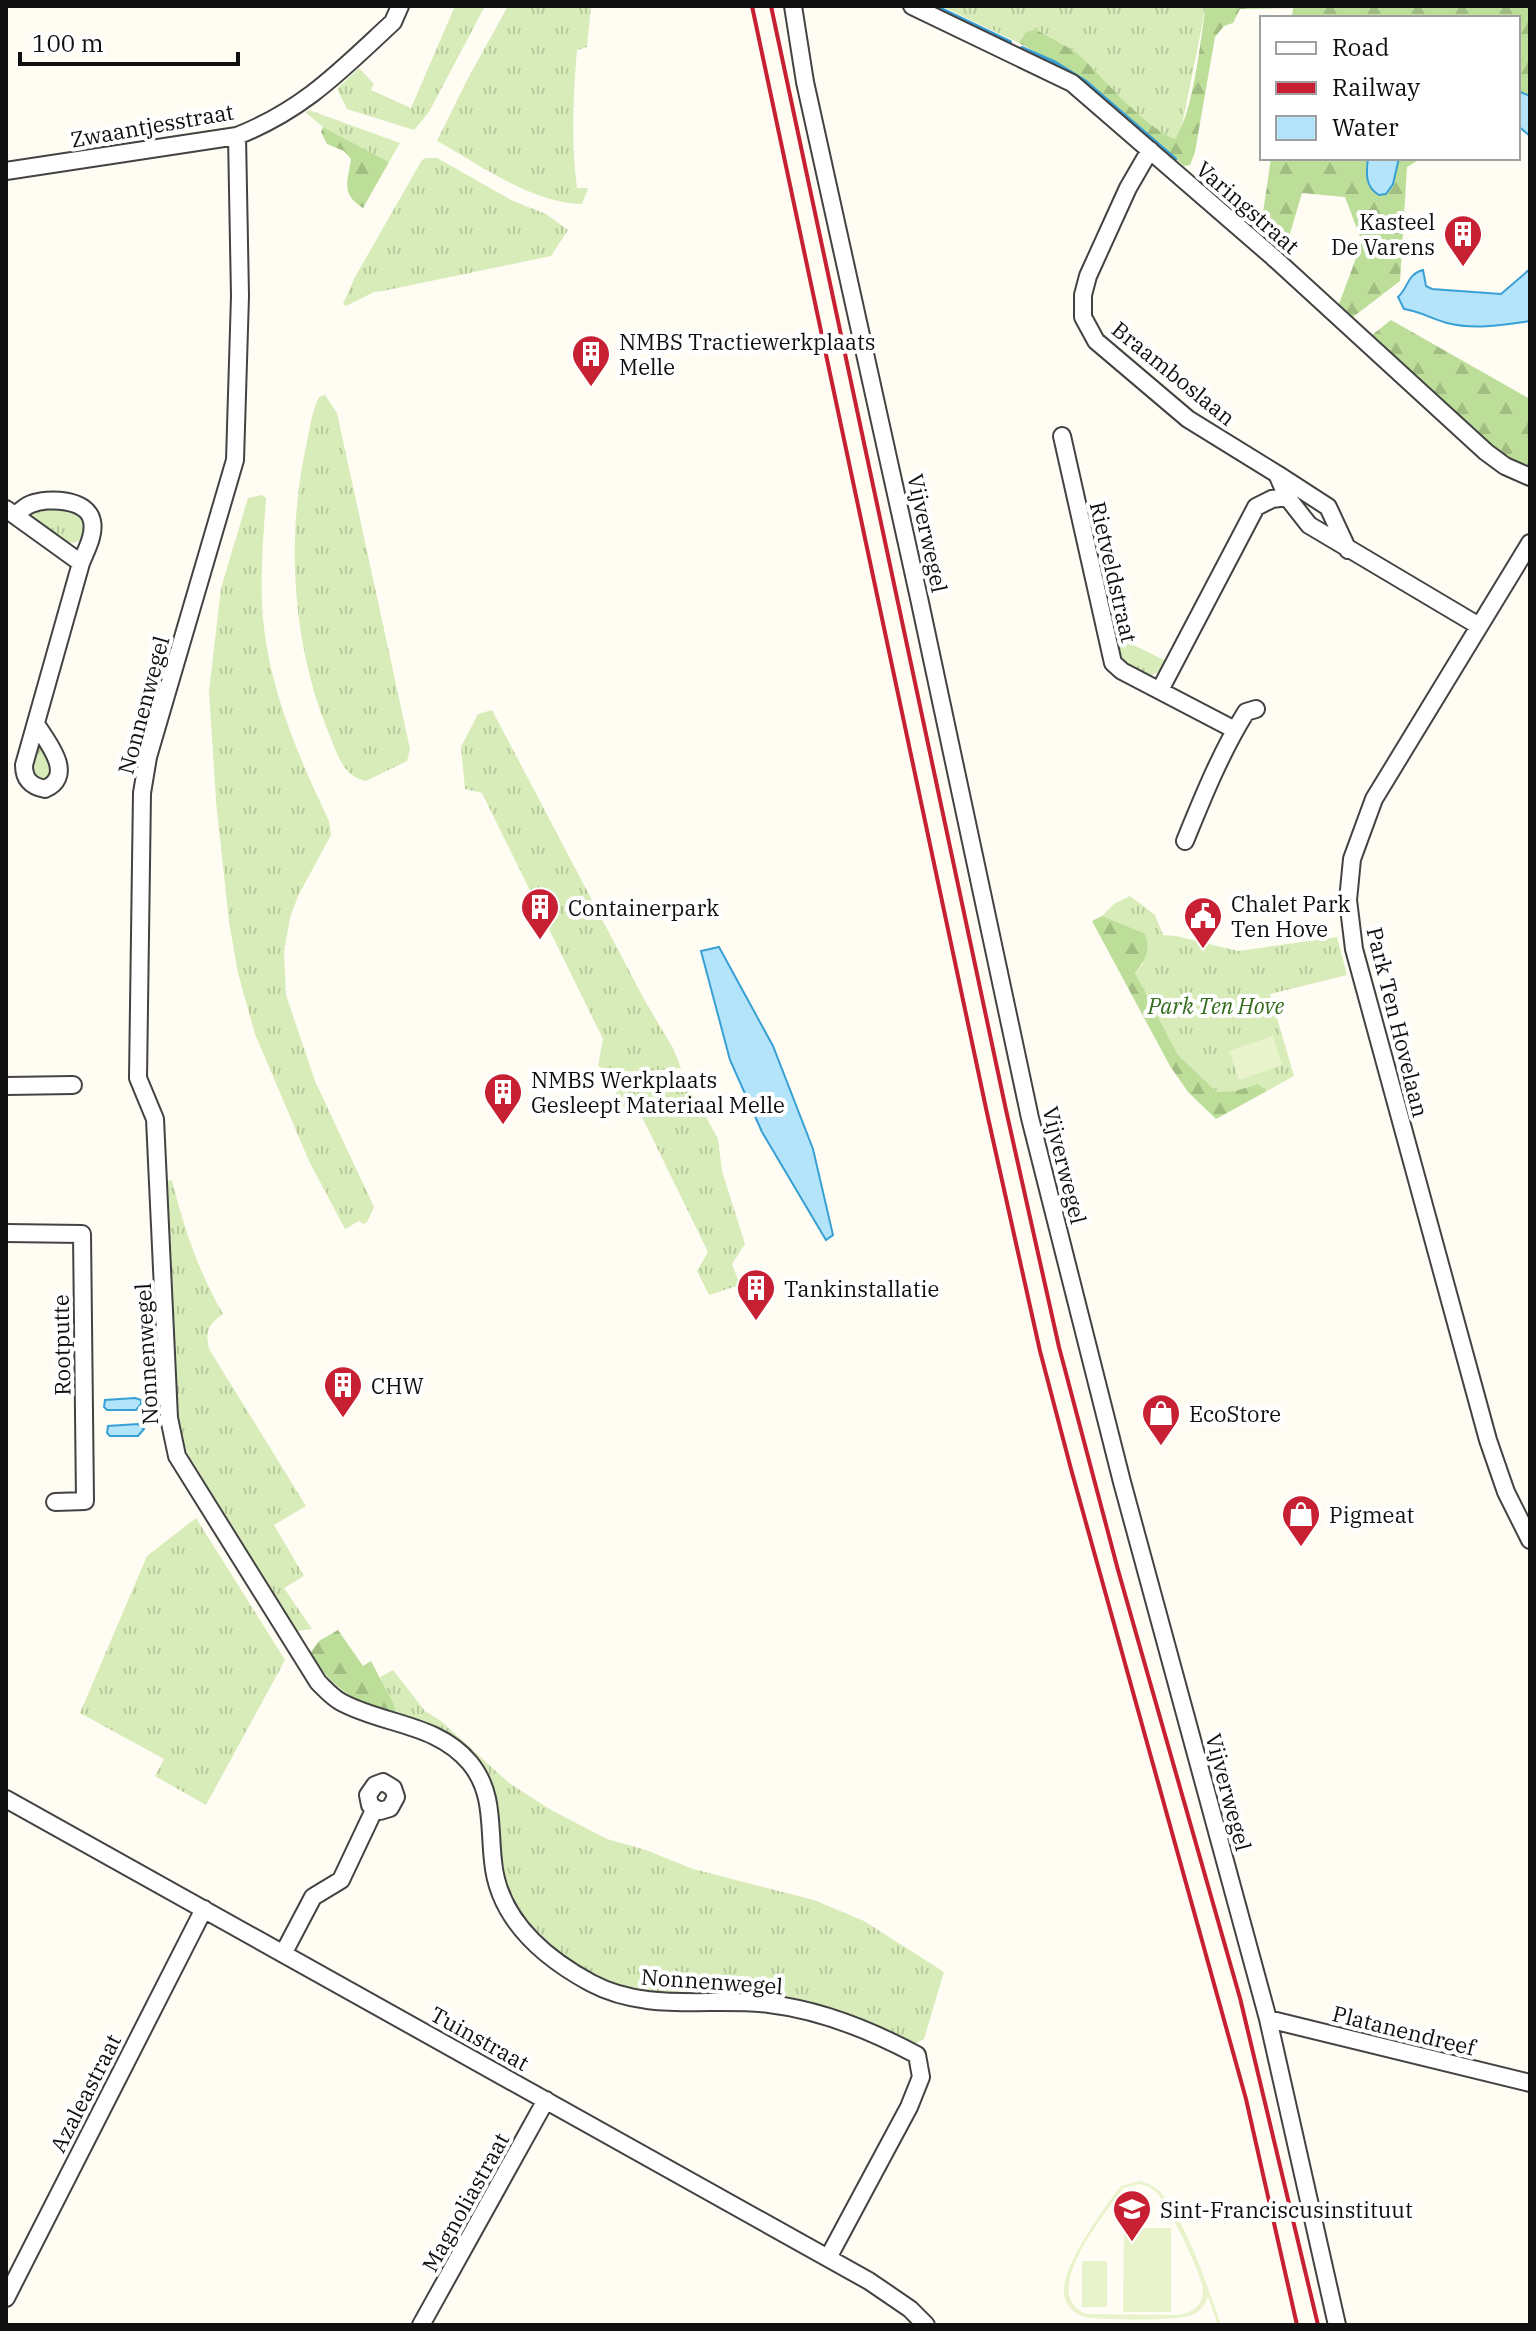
<svg xmlns="http://www.w3.org/2000/svg" width="1536" height="2331" viewBox="0 0 1536 2331" font-family="'IBM Plex Serif',serif">
<style>
.grass{fill:url(#grass-tufts)}
.forest{fill:url(#forest-firs)}
.pitch{fill:#e8f3cc;fill-rule:evenodd}
.water{fill:#b4e4f9;stroke:#38a0d4;stroke-width:2}
.lines{fill:none;stroke-linecap:round;stroke-linejoin:round}
.stream{stroke:#38a0d4;stroke-width:4}
.minor-casing{stroke:#434343;stroke-width:20}
.minor{stroke:#fff;stroke-width:16}
.rail{stroke:#c82033;stroke-width:4}
.labels{text-anchor:middle;dominant-baseline:central;stroke-width:8;stroke-linejoin:round;paint-order:stroke}
.street-label{font-size:22px;fill:#101010;stroke:#fff}
.poi-label{font-size:22px;fill:#101010;stroke:#fff;text-anchor:start}
.park-label{font-size:22px;font-style:italic;fill:#326c1c;stroke:#fff}
</style>
<defs>
<pattern id="grass-tufts" width="24" height="20" patternUnits="userSpaceOnUse" patternTransform="scale(2)"><rect width="24" height="20" fill="#d7ecb9"/><path d="M3 7l-1-3M5 7V3M7 7l1-3M15 17l-1-3M17 17v-4M19 17l1-3" fill="none" stroke="#b8c99e"/></pattern>
<pattern id="forest-firs" width="22" height="20" patternUnits="userSpaceOnUse" patternTransform="scale(2)"><rect width="22" height="20" fill="#bcde98"/><path d="M5 1l3.5 6h-7zM16 11l3.5 6h-7z" fill="#a1bd82"/></pattern>
</defs>
<rect width="100%" height="100%" fill="#fffcf3"/>
<path class="grass" d="M455,6H485L429,112L414,130L347,109L337,89L359,68L374,84L371,90L411,108Z
M508,6H591L587,47L577,50C573,97 571,142 577,188H588L582,204C531,203 481,165 437,141L466,82Z
M941,6H1206L1181,130L1175,139C1139,124 1108,81 1079,56C1067,45 1050,37 1035,29L1026,32L1019,43Z
M309,110L400,143L389,162L323,127L305,112Z
M426,158H437L513,201L546,214L568,230L551,256L383,291L374,292L346,306L343,304L355,277L422,160Z
M325,395L337,413L410,749L407,761L366,781C343,776 338,756 330,736C293,648 286,544 305,451C309,433 311,414 319,397Z
M262,495L266,498C263,541 259,584 264,628C272,696 300,760 329,821L331,835L298,896L290,918L284,952L286,995L315,1081L374,1207L367,1222L363,1224L359,1221L345,1229L309,1161L255,1034L238,973L229,922L216,801L209,691L221,588L248,498Z
M45,507L79,510L87,526L82,539L74,543L68,542L31,518L30,513Z
M1111,634L1168,662L1162,671L1149,676L1122,664Z
M492,710L645,1001L673,1048L681,1068C664,1070 610,1075 598,1066L603,1039L482,793L465,789L461,747L478,714Z
M39,746L45,747L53,774L44,781L37,780L31,771L36,750Z
M1130,896L1155,915L1163,935L1176,936L1238,951L1337,937L1347,975L1270,994L1294,1076L1267,1091L1258,1084L1235,1091L1217,1092L1178,1055L1135,973L1143,964L1144,933L1102,916L1114,904Z
M646,1082L688,1084L718,1139L722,1171L745,1244L732,1264L740,1285L709,1295L697,1271L708,1252L642,1117L614,1101L616,1093L621,1086Z
M172,1180C185,1231 197,1268 223,1314C208,1325 205,1330 209,1349L306,1506L274,1525L304,1576L284,1588L312,1629L297,1631L190,1458L181,1439L176,1412L165,1182Z
M196,1518L285,1660L206,1805L155,1776L164,1759L80,1713L147,1556Z
M393,1670L425,1711L441,1721L509,1783L551,1810L607,1839L646,1850L693,1869L814,1900L864,1921L944,1972L924,2039L913,2045L821,2005L772,1995L663,1996L636,1992L586,1974L537,1937L509,1901L481,1767L397,1716L380,1677Z"/>
<path class="forest" d="M1206,6H1530V96L1518,91V18H1292L1293,8L1240,9L1233,23L1224,26L1215,37L1195,152L1190,165L1184,166L1090,83L1019,43L1026,32L1035,29C1049,37 1066,45 1079,55C1106,80 1141,125 1175,139C1194,111 1200,41 1206,6Z
M323,127L389,162L363,208C340,194 348,181 351,159L344,151L327,144L321,132Z
M1271,158H1368L1367,168L1393,184L1399,158H1422L1407,167L1400,281L1353,317L1339,304L1362,242L1345,197L1302,193L1284,254L1260,233Z
M1391,320L1530,399V468C1471,443 1418,380 1372,335Z
M1102,916L1144,933C1152,949 1145,961 1135,973L1178,1055L1217,1092L1235,1091L1258,1084L1267,1091L1216,1119L1188,1092L1170,1066L1092,921Z
M338,1630L363,1666L371,1661L393,1703L397,1716C355,1701 334,1691 310,1653L319,1641Z"/>
<path class="pitch" d="M1273,1036L1282,1065L1239,1080L1229,1051Z
M1139,2181C1147,2183 1155,2186 1161,2193C1189,2227 1206,2283 1221,2325H1218L1208,2297C1204,2305 1201,2312 1192,2315C1179,2321 1096,2321 1082,2316C1073,2313 1065,2304 1064,2294C1061,2266 1104,2208 1121,2186ZM1139,2184C1145,2185 1151,2187 1156,2192C1167,2203 1203,2275 1203,2290C1203,2305 1193,2312 1179,2315L1086,2314C1037,2294 1105,2214 1123,2188Z
M1124,2228H1171V2312H1123Z
M1082,2261H1107V2307H1082Z"/>
<path class="water" d="M1518,91L1530,96V136L1518,126Z
M1368,158H1399L1393,184L1386,194L1379,195C1365,187 1366,173 1368,158Z
M1530,269V321C1503,325 1474,330 1447,323C1431,319 1420,311 1404,309L1398,297C1409,287 1407,274 1423,270L1426,286L1432,289L1501,294Z
M719,947L773,1046L813,1149L833,1235L826,1240L762,1132L730,1060L701,951Z
M135,1398L141,1400V1404L136,1410H107L104,1407L105,1400Z
M138,1424L144,1429L138,1436H110L107,1433L108,1426Z"/>
<g class="lines">
<path class="stream" d="M939,8L1010,42
M1022,48L1054,62L1086,82L1175,159"/>
<defs>
<path id="minor" d="M793,6L805,82L919,598L1030,1118L1122,1482L1268,2019L1337,2325
M912,6L1072,83L1273,257L1486,452L1505,466L1530,477
M237,136L240,296L235,460L148,757L142,793L138,1078L155,1119L169,1418L177,1456L318,1682C325,1689 332,1697 341,1702C383,1725 437,1723 470,1763C494,1792 489,1826 493,1861C498,1918 543,1957 591,1983C647,2013 710,1997 769,2004C821,2010 872,2031 917,2055L921,2077L909,2107L828,2258
M1150,150L1128,188L1088,276L1083,295V317L1096,341L1188,419L1277,474L1287,497L1309,525L1479,626
M6,171L237,136C305,109 341,70 393,22L400,6
M1062,436L1113,663L1122,671L1235,730
M1277,474L1328,507L1348,550
M6,509L81,563
M16,515C20,511 26,506 31,504C48,497 88,499 92,521C95,535 86,550 81,563L24,765C24,779 30,786 45,789C76,775 47,742 36,724
M1530,543L1374,799L1352,859L1348,900L1354,949L1488,1440L1506,1492L1530,1540
M1160,690L1256,507L1272,499L1287,497
M1185,841C1203,797 1221,752 1246,712L1256,709
M6,1086L73,1085
M6,1233L82,1234L85,1501L55,1502
M6,1799L869,2281L910,2309L926,2325
M283,1954L313,1897L341,1880L375,1808L380,1811L390,1808L396,1797L393,1788L383,1782L375,1785L368,1795L370,1805L375,1808
M1268,2019L1530,2083
M6,2298L204,1909
M421,2325L546,2100"/>
</defs>
<use href="#minor" class="minor-casing"/>
<use href="#minor" class="minor"/>
<path class="rail" d="M752,6L987,1113L1040,1351L1071,1469L1246,2099L1297,2325
M771,6L1006,1110L1059,1347L1118,1570L1240,1998L1318,2325"/>
</g>
<defs>
<symbol id="building-pin" viewBox="-11 -11 22 30"><path d="M0 17L-7.5 6A9.5 9.5 0 1 1 7.5 6Z" fill="#c82033" stroke="#fff"/><path d="M-4-6H4V6H1V3H-1V6H-4ZM-2.5-4.3h1.7v1.8h-1.7ZM.8-4.3h1.7v1.8H.8ZM-2.5-1h1.7V.8h-1.7ZM.8-1h1.7V.8H.8Z" fill="#fff"/></symbol>
<symbol id="civic-pin" viewBox="-11 -11 22 30"><path d="M0 17L-7.5 6A9.5 9.5 0 1 1 7.5 6Z" fill="#c82033" stroke="#fff"/><path d="M-.6-6.5H3V-4.5H.6V-3L4-1V1h2V6H-6V1h2V-1L-.6-3ZM-1.2 2.5V6h2.4V2.5Z" fill="#fff"/></symbol>
<symbol id="shop-pin" viewBox="-11 -11 22 30"><path d="M0 17L-7.5 6A9.5 9.5 0 1 1 7.5 6Z" fill="#c82033" stroke="#fff"/><path d="M-5-2.5h2.3a2.7 3.5 0 0 1 5.4 0H5L5.5 6h-11ZM-1.5-2.5h3a1.5 2.3 0 0 0-3 0Z" fill="#fff"/></symbol>
<symbol id="school-pin" viewBox="-11 -11 22 30"><path d="M0 17L-7.5 6A9.5 9.5 0 1 1 7.5 6Z" fill="#c82033" stroke="#fff"/><path d="M0-5L7-2L0 1L-7-2ZM-4 1L0 2.5L4 1V4Q0 6-4 4Z" fill="#fff"/></symbol>
</defs>
<g fill-rule="evenodd">
<use href="#building-pin" x="1441" y="212" width="44" height="60"/>
<use href="#building-pin" x="569" y="332" width="44" height="60"/>
<use href="#building-pin" x="518" y="885" width="44" height="60"/>
<use href="#civic-pin" x="1181" y="894" width="44" height="60"/>
<use href="#building-pin" x="481" y="1070" width="44" height="60"/>
<use href="#building-pin" x="734" y="1266" width="44" height="60"/>
<use href="#building-pin" x="321" y="1363" width="44" height="60"/>
<use href="#shop-pin" x="1139" y="1391" width="44" height="60"/>
<use href="#shop-pin" x="1279" y="1492" width="44" height="60"/>
<use href="#school-pin" x="1110" y="2187" width="44" height="60"/>
</g>
<g class="labels">
<g class="street-label">
<text transform="translate(152 125) rotate(-10)">Zwaantjesstraat</text>
<text transform="translate(1248 207) rotate(41)">Varingstraat</text>
<text transform="translate(1174 373) rotate(39)">Braamboslaan</text>
<text transform="translate(928 533) rotate(78)">Vijverwegel</text>
<text transform="translate(1114 572) rotate(77)">Rietveldstraat</text>
<text transform="translate(143 705) rotate(-75)">Nonnenwegel</text>
<text transform="translate(1398 1022) rotate(76)">Park Ten Hovelaan</text>
<text transform="translate(1065 1165) rotate(76)">Vijverwegel</text>
<text transform="translate(61 1345) rotate(-91)">Rootputte</text>
<text transform="translate(146 1354) rotate(-93)">Nonnenwegel</text>
<text transform="translate(1229 1792) rotate(75)">Vijverwegel</text>
<text transform="translate(712 1981) rotate(4)">Nonnenwegel</text>
<text transform="translate(1404 2030) rotate(14)">Platanendreef</text>
<text transform="translate(480 2038) rotate(29)">Tuinstraat</text>
<text transform="translate(85 2093) rotate(-63)">Azaleastraat</text>
<text transform="translate(465 2202) rotate(-61)">Magnoliastraat</text>
</g>
<g class="poi-label">
<text x="1435" y="221" text-anchor="end">Kasteel<tspan x="1435" dy="25">De Varens</tspan></text>
<text x="619" y="341">NMBS Tractiewerkplaats<tspan x="619" dy="25">Melle</tspan></text>
<text x="1231" y="903">Chalet Park<tspan x="1231" dy="25">Ten Hove</tspan></text>
<text x="568" y="907">Containerpark</text>
<text x="531" y="1079">NMBS Werkplaats<tspan x="531" dy="25">Gesleept Materiaal Melle</tspan></text>
<text x="784" y="1288">Tankinstallatie</text>
<text x="371" y="1385">CHW</text>
<text x="1189" y="1413">EcoStore</text>
<text x="1329" y="1514">Pigmeat</text>
<text x="1160" y="2209">Sint-Franciscusinstituut</text>
</g>
<g class="park-label">
<text x="1216" y="1005">Park Ten Hove</text>
</g>
</g>
<rect width="1536" height="2331" fill="none" stroke="#101010" stroke-width="16"/>
<rect x="1260" y="16" width="260" height="144" fill="#ffffff" stroke="#9f9f9f" stroke-width="2"/>
<rect x="1276" y="42" width="40" height="12" fill="#ffffff" stroke="#9f9f9f" stroke-width="2"/>
<text x="1332" y="56" font-size="24" fill="#101010">Road</text>
<rect x="1276" y="82" width="40" height="12" fill="#c82033" stroke="#9f9f9f" stroke-width="2"/>
<text x="1332" y="96" font-size="24" fill="#101010">Railway</text>
<rect x="1276" y="116" width="40" height="24" fill="#b4e4f9" stroke="#9f9f9f" stroke-width="2"/>
<text x="1332" y="136" font-size="24" fill="#101010">Water</text>
<path d="M20 52v12h218v-12" fill="none" stroke="#101010" stroke-width="4"/>
<text x="32" y="52" font-size="24" fill="#101010" stroke="#ffffff" stroke-width="6" paint-order="stroke">100 m</text>
</svg>
